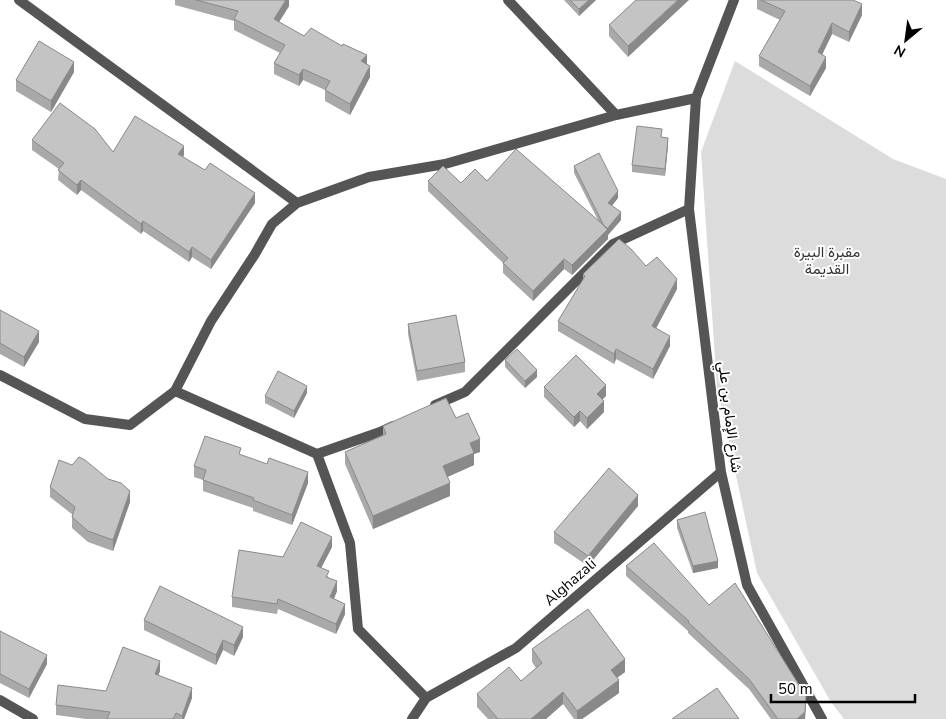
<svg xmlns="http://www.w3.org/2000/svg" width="946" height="719" viewBox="0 0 946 719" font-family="'Nunito Sans',Vazirmatn,sans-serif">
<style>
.green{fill:#dcdcdc}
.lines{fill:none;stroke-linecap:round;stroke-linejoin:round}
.minor{stroke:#555;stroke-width:10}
.wall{fill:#a9a9a9}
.shaded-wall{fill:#898989}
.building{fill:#c4c4c4;stroke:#898989}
.labels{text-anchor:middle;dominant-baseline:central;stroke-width:4;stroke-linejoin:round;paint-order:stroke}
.park-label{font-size:15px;fill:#333;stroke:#fff}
.street-label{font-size:15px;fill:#000;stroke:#fff}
</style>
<rect width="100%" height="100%" fill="#fff"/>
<path class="green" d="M735,61L893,159L946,179V719H844L831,702L757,573L717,387L701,152Z"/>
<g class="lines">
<path class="minor" d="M19,0L297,203
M508,0L616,115
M696,98L689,209L721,472L747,585L822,719
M0,375L85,419L130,425L175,391L211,321L255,254L272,224L297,203L369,177L445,164L616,115L696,98L734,0
M175,391L317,454L350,543L358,629L426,698
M435,405L465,392L613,244L689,209
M317,454L380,432L393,426
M0,700L33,719
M412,719L426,698L516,648L721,472"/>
</g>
<path class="wall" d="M175,0H289V6L279,22L304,36L367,65L370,77L350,115L325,101V90L303,80L299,86L274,74V63L280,53L234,30V21L175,5Z
M564,0H596L579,16Z
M636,0L628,57L609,36V25Z
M757,0H853L862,15L849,42L832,34L822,55L826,68L810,96L759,66V56L780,20L757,9Z
M74,72L51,112L16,91V80Z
M661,137L668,145L665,176L632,172V165Z
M32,140L113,152L184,155L183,157L255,203L211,269L192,257L189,262L143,231L141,234L81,190L77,195L58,180L59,169L32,150Z
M574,166L618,198L612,206L621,220L608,235V239L572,275L564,269L533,301L503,273V263L428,191V181L461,183L487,181L598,220L574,173Z
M646,266L677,289L656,328L670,346L653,379L616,359L614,364L558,331V321L583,280V274Z
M0,310L39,342L24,367L0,354Z
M408,324L465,362V372L417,381L408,334Z
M505,360L537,377L525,388L505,367Z
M544,387L606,396L602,399L604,412L587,429L580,421L574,427L544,397Z
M307,393L294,418L265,403V396Z
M456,418L480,452L474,454V465L447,477L450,496L373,529L345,464V452L383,435V426Z
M241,455L308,483L292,525L253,511V508L203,491V480L194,477V466Z
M50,487L130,502L113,551L88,542L72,528V517L73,515L50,497Z
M638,506L588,566L554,543V532Z
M677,520L718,568L693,573L677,528Z
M332,547L321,568L329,578L337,591L334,599L345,614L336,634L278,609L277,614L232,607V597L283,557Z
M626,566L709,605L806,707L805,719H771L749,689L688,633V631L626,576Z
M144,620L243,637L234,656L223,650L216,665L144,630Z
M0,631L47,664L29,698L0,683Z
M532,649L625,672L617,678L619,693L582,719H574L563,704L546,719H488L477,707V694L521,681L536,668L532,662Z
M160,671L158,675L192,698L184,719H86L56,715V705L106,691Z"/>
<path class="shaded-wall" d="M286,0H289V6L274,30V19Z
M589,0H596L579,16V9Z
M678,0H689L628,57V46Z
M862,4V15L849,42V32Z
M832,23V34L818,63V52Z
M367,55V66L361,61Z
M826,57V68L810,96V86Z
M74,62V72L51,112V101Z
M370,66V77L350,115V104Z
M303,69V80L299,86V75Z
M668,138V145L665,176V169Z
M184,146V155L178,164V154Z
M81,180V190L77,195V185Z
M618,191V198L608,210V203Z
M255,193V203L211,269V260Z
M621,212V220L608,235V239L572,275V265L606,230Z
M143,221V231L141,234V224Z
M192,247V257L189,262V252Z
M564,259V269L533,301V291Z
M677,279V289L652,336V326Z
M39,331V342L24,367V357Z
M670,336V346L653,379V369Z
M616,349V359L614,364V354Z
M537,370V377L525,388V381Z
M606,385V396L597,405V394Z
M307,386V393L294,418V411Z
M604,401V412L587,429V418Z
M580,411V421L574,427V417Z
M480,439V452L474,454V465L443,479V466L470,443Z
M308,472V483L292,525V515Z
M450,483V496L373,529V516Z
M130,491V502L113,551V540Z
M638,495V506L588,566V556Z
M332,537V547L317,576V566Z
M718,561V568L693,573V566Z
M337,581V591L330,607V597Z
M345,604V614L336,634V624Z
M243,627V637L234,656V645Z
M223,640V650L216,665V655Z
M47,655V664L29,698V689Z
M625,659V672L611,682V670Z
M160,661V671L155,684V674Z
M619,680V693L582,719H577V711Z
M192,688V698L184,719H182V716Z
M563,692V704L546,719H531Z
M806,696L805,719H797Z"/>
<path class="building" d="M196,0H286L274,19L304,36L311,28L342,46L343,44L367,55L361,61L370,66L350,104L325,90L330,81L303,69L299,75L274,63L285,45L234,19L238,11Z
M570,0H589L579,9Z
M636,0H678L628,46L609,25Z
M761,0H853L862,4L849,32L832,23L818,52L826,57L810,86L759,56L785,11Z
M39,41L74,62L51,101L16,80Z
M60,103L95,129L113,152L135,116L184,146L178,154L205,170L210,163L255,193L211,260L192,247L189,252L143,221L141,224L81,180L77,185L58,170L64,163L32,140Z
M637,126L662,129L661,137L668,138L665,169L632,165Z
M516,149L608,229L572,265L564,259L533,291L503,263L508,258L428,181L443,166L461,183L475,169L487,181Z
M599,153L618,191L608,203L621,212L607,229L604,226L574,166Z
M619,239L631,249L646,266L657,257L677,279L652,326L670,336L653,369L616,349L614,354L558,321L585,276L583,274Z
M0,310L39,331L24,357L0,343Z
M456,315L465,362L417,371L408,324Z
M517,349L537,370L525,381L505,360Z
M576,355L606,385L597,394L604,401L587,418L580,411L574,417L544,387Z
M278,371L307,386L294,411L265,396Z
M446,398L456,418L468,413L480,439L470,443L474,453L443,466L450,483L373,516L345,452L386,434L383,426Z
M205,436L241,448L239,454L267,464L269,458L308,472L292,515L253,500L254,498L203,480L206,470L194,466Z
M79,457L85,460L108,479L121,483L130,491L113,540L88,531L72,517L75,507L50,487L59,460L72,465Z
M609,468L638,495L588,556L554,532Z
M705,512L718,561L693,566L677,520Z
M301,522L332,537L317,566L329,571L326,577L337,581L330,597L345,604L336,624L278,599L277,604L232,597L239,550L283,557Z
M654,543L709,605L735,583L806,696L805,712L797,719H778L749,679L688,622L689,621L626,566Z
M160,586L243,627L234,645L223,640L216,655L144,620Z
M588,609L625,659L611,670L619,680L577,711L563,692L531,719H498L477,694L509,667L521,681L542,663L532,649Z
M0,631L47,655L29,689L0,674Z
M123,647L160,661L155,674L192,688L182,716L176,713L173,719H107L110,712L56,705L58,685L106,691Z
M717,688L739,719H672Z"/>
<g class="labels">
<g class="park-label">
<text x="827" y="252">مقبرة البيرة<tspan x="827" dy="17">القديمة</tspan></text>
</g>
<g class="street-label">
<text transform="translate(730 417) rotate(83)">شارع الإمام بن علي</text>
<text transform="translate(570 582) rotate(-41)">Alghazali</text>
</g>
</g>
<g transform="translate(906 40) rotate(209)" stroke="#ffffff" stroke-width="4" paint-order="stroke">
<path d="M0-4L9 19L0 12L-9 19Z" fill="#000000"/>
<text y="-8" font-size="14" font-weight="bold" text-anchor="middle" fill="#000000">N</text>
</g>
<path d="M771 694v8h144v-8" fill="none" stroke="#000000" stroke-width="2.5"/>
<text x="778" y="694" font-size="15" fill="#000000" stroke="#ffffff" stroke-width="4" paint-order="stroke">50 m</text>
</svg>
